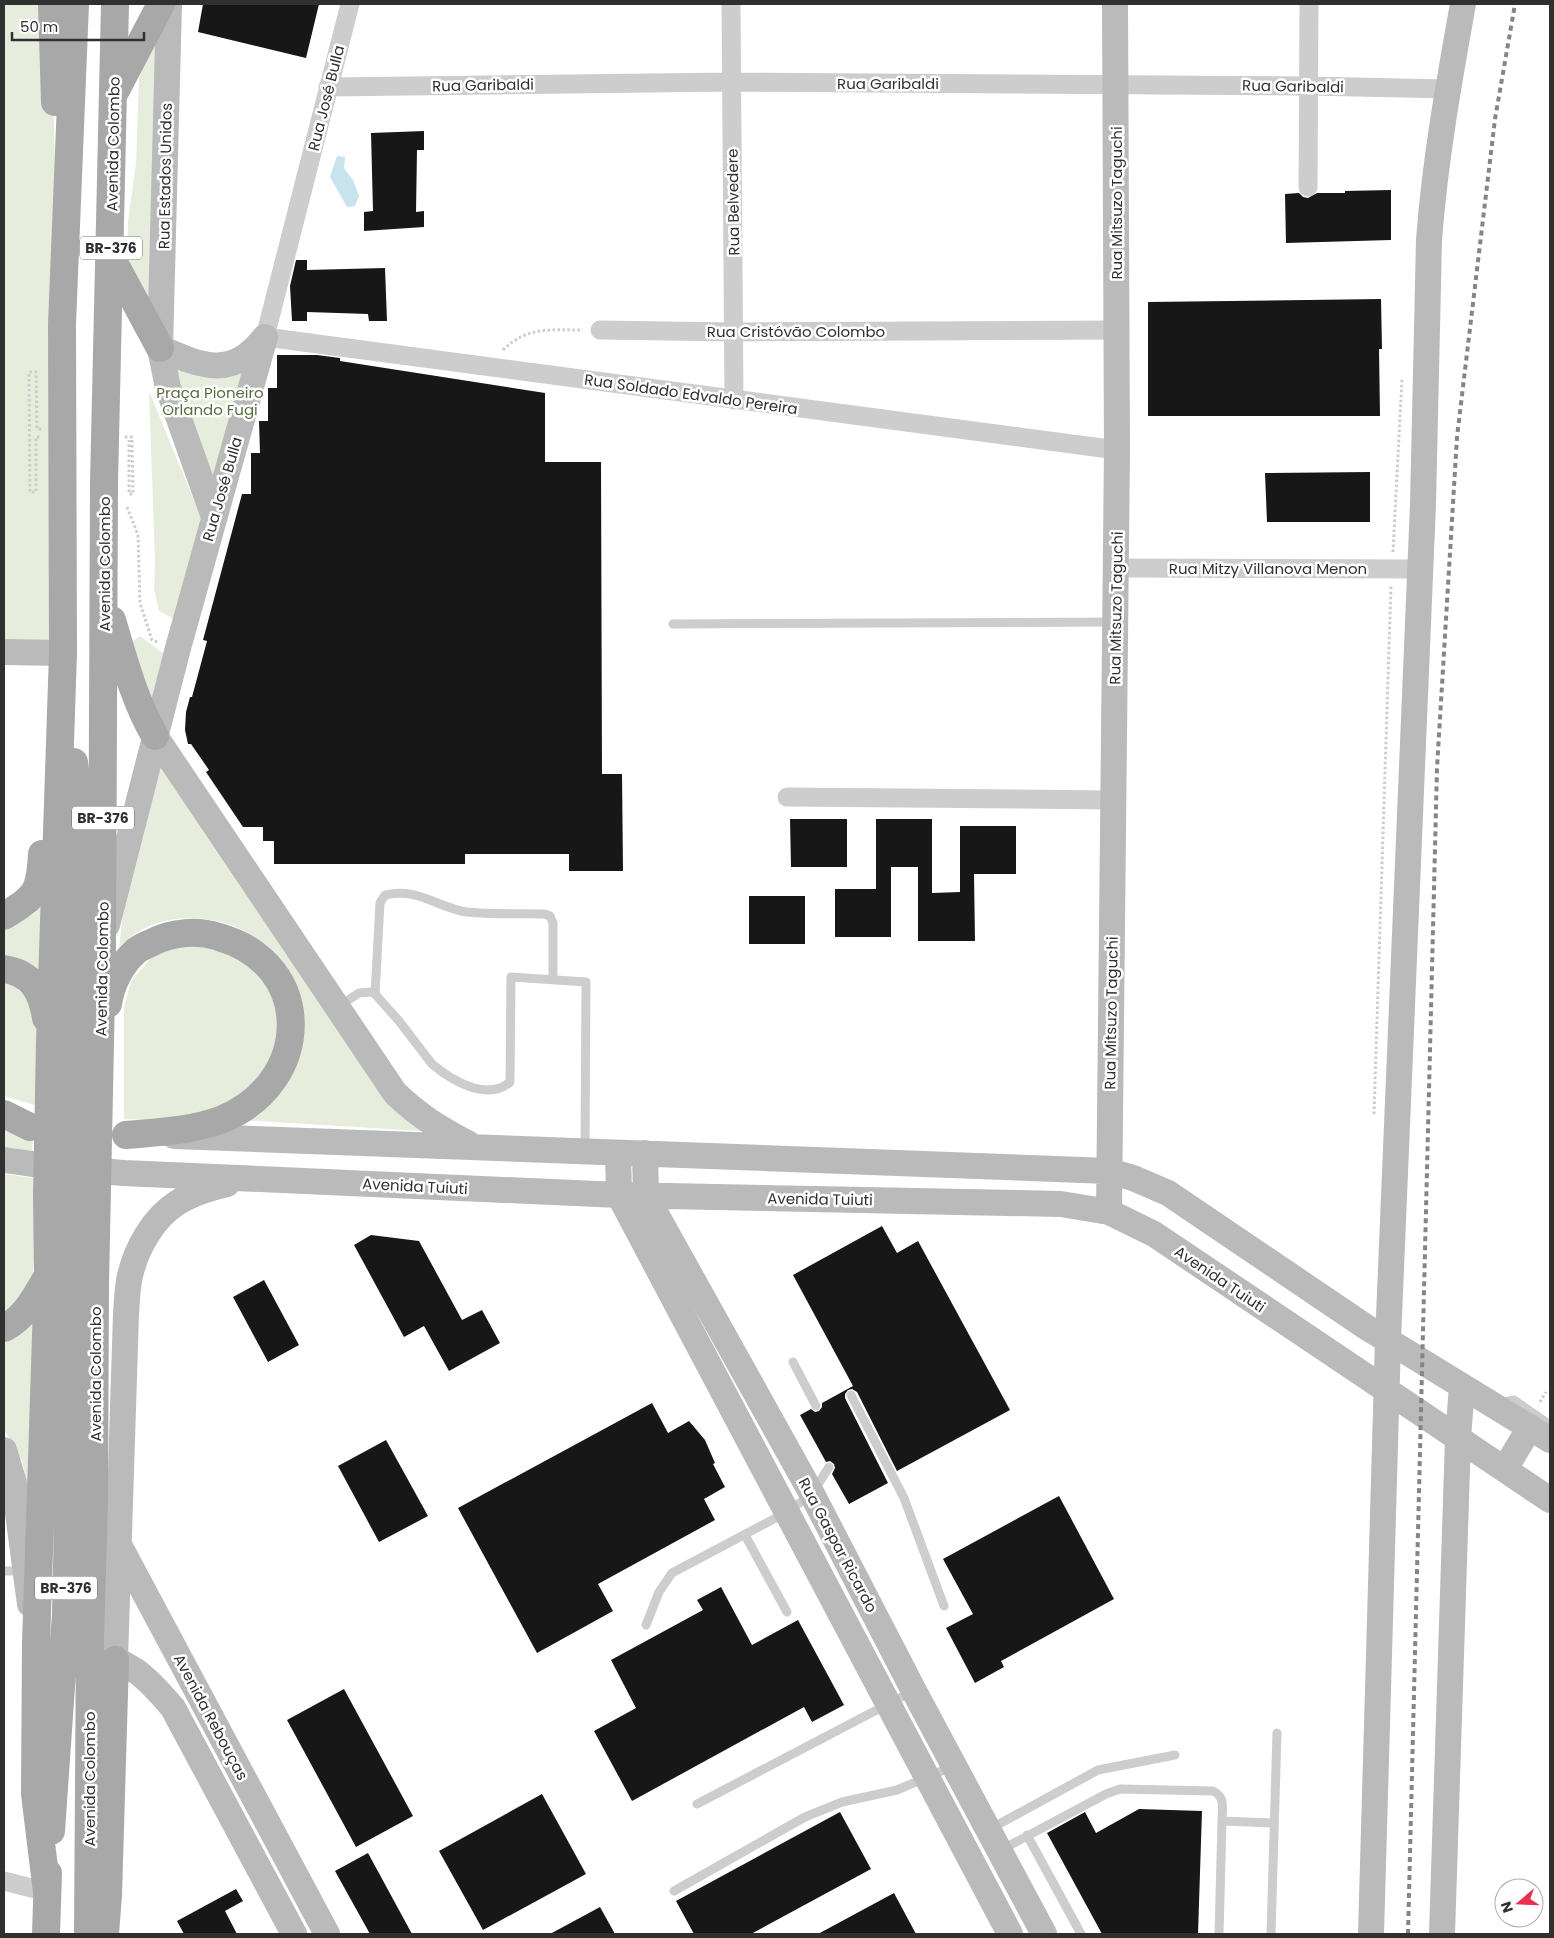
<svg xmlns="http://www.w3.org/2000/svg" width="1554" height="1938" viewBox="0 0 1554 1938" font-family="Poppins,sans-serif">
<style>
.green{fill:#e7eddd}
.water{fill:#c9e3ed}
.building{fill:#171717}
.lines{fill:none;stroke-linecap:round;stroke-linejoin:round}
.path{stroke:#cdcdcd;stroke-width:3;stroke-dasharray:2.5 2.5;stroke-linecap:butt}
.lane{stroke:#cdcdcd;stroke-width:9}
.street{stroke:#cdcdcd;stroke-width:19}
.secondary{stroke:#bababa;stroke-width:26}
.primary{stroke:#a8a8a8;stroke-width:28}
.rail{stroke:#858585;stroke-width:4;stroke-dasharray:5 4;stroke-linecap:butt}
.labels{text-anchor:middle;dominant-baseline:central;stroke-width:5;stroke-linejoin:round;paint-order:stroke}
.shield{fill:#fff;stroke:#6e6e6e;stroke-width:1}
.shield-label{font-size:14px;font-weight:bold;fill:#303030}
.street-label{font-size:15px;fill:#303030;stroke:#fff}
.park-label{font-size:15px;fill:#576d3c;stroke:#fff}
</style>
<rect width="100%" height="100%" fill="#fff"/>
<path class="green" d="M4,4H52L63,653L4,652Z
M159,25L152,300L137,298L128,258V221L136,163L139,78Z
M160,348L187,360L254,352L214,517Z
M149,391L202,520L180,622L159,611L154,589L155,562Z
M140,636L167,656L154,703L146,692L133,641Z
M164,759L399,1110L421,1131L241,1120L293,1057L259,942C252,937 244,930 236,927C206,915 166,914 138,932C131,936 125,942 119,947L129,864Z
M39,899H45L41,974L4,957V927L25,919L35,913Z
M195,944L221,946L262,976L277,1007L280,1036L271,1068L226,1108L176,1121L124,1119V1008L131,981L150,959L171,948Z
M4,975L40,1007L35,1105L4,1096Z
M4,1131L33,1136L32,1156L4,1150Z
M4,1174L41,1179L32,1284L4,1317Z
M37,1313L28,1487L22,1461L4,1429V1340Z"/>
<path class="water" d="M337,156L345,157L344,168L353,180L359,196L355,206L347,207L330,177Z"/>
<path class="building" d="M203,4H319L306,58L198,32Z
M424,131V150H417L416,212L424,211V227L364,231V212L373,211L371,133Z
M1391,190V240L1286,243L1285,194L1299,193L1303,197L1308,198L1317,193H1345V191Z
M296,260H307V270L385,268L387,321H369L368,314L307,312V321H292L290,286Z
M1381,299L1382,349H1379L1380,416H1148V302Z
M277,355H317L340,358V361L545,393V462H601L602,774H622L623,871H569V854H465V864H274V841H263V827H243L206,772L209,770L191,744H188L185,730L186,712L190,697H192L207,641L203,640L242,494H251V453H260L259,421H268V388H277Z
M1370,472V522H1267L1265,473Z
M790,819H847V867H791Z
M876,819H932V893L960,892V826H1016V874H974L975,941H918V867H891V937H835V889H876Z
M749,896H805V944H749Z
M882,1226L897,1253L918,1241L1010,1410L897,1471L857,1392L852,1389L848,1390L845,1394V1398L888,1483L849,1504L832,1474L835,1468L834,1464L830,1461L826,1462L800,1415L811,1409L815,1412L819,1411L822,1407V1403L853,1386L793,1275Z
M371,1235L419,1241L462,1320L482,1310L500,1343L449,1371L424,1326L404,1337L354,1245Z
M264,1280L299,1345L268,1362L233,1297Z
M652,1403L668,1433L689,1421L705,1440L715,1463L713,1464L725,1487L704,1499L715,1520L598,1584L613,1611L537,1653L458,1508Z
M386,1440L428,1516L379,1542L338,1466Z
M1059,1496L1114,1599L1001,1661L1004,1667L975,1683L946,1628L973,1614L943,1559Z
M721,1587L752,1645L798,1620L844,1705L812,1722L804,1707L632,1801L594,1731L636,1708L611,1660L703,1610L697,1600Z
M344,1689L413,1816L356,1847L287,1720Z
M542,1794L586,1874L483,1930L439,1851Z
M1139,1809L1202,1811L1198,1934H1102L1047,1833L1085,1812L1096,1833Z
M840,1812L871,1869L751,1934H694L676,1901Z
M368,1853L412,1934H370L335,1871Z
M236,1889L243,1901L225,1911L237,1934H184L177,1921Z
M894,1893L916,1934H818Z
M600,1907L615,1934H550Z"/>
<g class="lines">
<path class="path" d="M503,350C527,326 551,330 583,330
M41,429H37L36,372H29L30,492H36V437H42
M125,437H132L133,494H129V440
M127,507L138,535L140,603L152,640L158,642
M1393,552L1402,378
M1374,1114L1391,586
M1540,1402L1546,1392"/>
<path class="lane" d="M673,624L1113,622
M375,994L380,903L385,895C418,887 438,908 467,912C493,915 520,913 545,914L550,916L553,923V979
M339,1006L359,993L371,992L375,994L399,1021L432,1064C451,1080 487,1102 510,1082L511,977L586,982L585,1150
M793,1362L816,1406
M851,1395L904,1498L944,1606
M1499,1403L1514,1400L1550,1425
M745,1535L787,1612
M4,1571H25
M646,1625L659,1592L672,1573L787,1512L812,1494L829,1467
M697,1804L911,1692
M990,1829L1098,1770L1175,1755
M1027,1835L1081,1934
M1001,1850L1106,1794L1120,1789L1213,1791C1226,1797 1222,1809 1222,1821L1274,1823
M674,1891L805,1817L842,1802L897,1790L953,1766
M1219,1934L1222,1821
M1271,1934L1277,1733"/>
<path class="street" d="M350,4L265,337L1117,450
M731,4L734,400
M328,87L732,82L1309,86L1448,89
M1308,187L1309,4
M600,330L734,332L1116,330
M1117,568L1420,569
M787,797L1114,800
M4,1881L47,1892"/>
<path class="secondary" d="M169,4L160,348L168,388L214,517
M160,348C203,367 232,379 265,337
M4,652L63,653
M155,736L395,1093C420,1117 439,1128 469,1144
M107,925L178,648L265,337
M174,1136C486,1147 797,1160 1109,1171L1133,1178L1168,1193L1366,1327L1550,1440
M618,1153L619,1195L1010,1934
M645,1153L646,1196L812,1494L914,1691L1044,1934
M4,1160L61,1168L124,1173L619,1195L1061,1204L1109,1212L1154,1234L1550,1500
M1109,1212L1117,450L1115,4
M4,1450L14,1483L30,1604
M1505,1469L1530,1427
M119,1545L327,1934
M102,1649C113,1658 124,1664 136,1671C150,1681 162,1695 173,1708L294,1934
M115,1660L126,1314C127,1302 127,1288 130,1276C136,1249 153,1218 177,1203C192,1193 210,1188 227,1184
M1371,1934L1388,1340L1423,504L1429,240C1435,160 1449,82 1463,4
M1442,1934L1458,1438L1462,1386"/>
<path class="primary" d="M52,4L55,102
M116,90L161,4
M111,257L160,348
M112,620C124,660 134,700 155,736
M4,916C36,896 40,893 42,854
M4,969C32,973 42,992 46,1018
M108,1004C111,984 121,964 136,951C140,947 147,945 153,942C173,932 197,930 219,937C316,965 312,1082 223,1119C192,1131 159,1132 126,1135
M4,1114L30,1127
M4,1328C25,1318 37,1295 48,1275
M51,1831L66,1614L73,1283L78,945L77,791L74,762
M47,1892L35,1794L36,1644L48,1274L47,1196L50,1042L63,653L62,324L75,4
M46,1934L48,1873
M88,1934L90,1638L94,1500L95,1285L102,946L104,483L115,4
M105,1934L108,1895L115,1660"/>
<path class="rail" d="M1408,1934L1437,768L1457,437L1495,119L1515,4"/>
</g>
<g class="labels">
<g class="shield">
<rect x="80" y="236.5" width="62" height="23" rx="4"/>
<rect x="72" y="806.5" width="62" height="23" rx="4"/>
<rect x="35" y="1576.5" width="62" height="23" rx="4"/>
</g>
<g class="shield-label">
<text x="111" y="248">BR-376</text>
<text x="103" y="818">BR-376</text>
<text x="66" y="1588">BR-376</text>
</g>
<g class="street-label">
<text x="888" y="83">Rua Garibaldi</text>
<text transform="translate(483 85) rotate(-1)">Rua Garibaldi</text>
<text transform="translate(1293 86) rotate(1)">Rua Garibaldi</text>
<text transform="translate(326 98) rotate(-76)">Rua José Bulla</text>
<text transform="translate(113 144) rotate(-89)">Avenida Colombo</text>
<text transform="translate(165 176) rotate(-89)">Rua Estados Unidos</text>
<text transform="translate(733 202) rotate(-91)">Rua Belvedere</text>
<text transform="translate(1116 203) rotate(-90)">Rua Mitsuzo Taguchi</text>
<text x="796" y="331">Rua Cristóvão Colombo</text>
<text transform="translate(691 394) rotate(8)">Rua Soldado Edvaldo Pereira</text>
<text transform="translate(222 489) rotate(-74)">Rua José Bulla</text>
<text transform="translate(104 564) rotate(-90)">Avenida Colombo</text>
<text x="1268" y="568">Rua Mitzy Villanova Menon</text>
<text transform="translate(1116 608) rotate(-89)">Rua Mitsuzo Taguchi</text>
<text transform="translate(102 969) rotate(-89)">Avenida Colombo</text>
<text transform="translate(1111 1013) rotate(-89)">Rua Mitsuzo Taguchi</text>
<text transform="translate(415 1186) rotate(3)">Avenida Tuiuti</text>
<text transform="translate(820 1199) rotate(1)">Avenida Tuiuti</text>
<text transform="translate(1220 1279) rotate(34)">Avenida Tuiuti</text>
<text transform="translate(95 1374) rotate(-90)">Avenida Colombo</text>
<text transform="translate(838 1545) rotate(62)">Rua Gaspar Ricardo</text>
<text transform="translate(211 1717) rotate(62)">Avenida Rebouças</text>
<text transform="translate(89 1779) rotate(-90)">Avenida Colombo</text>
</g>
<g class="park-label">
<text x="210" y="392">Praça Pioneiro<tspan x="210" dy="17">Orlando Fugi</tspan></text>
</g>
</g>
<rect width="1554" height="1938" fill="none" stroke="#303030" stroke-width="10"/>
<g transform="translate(1519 1903) rotate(251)"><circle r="24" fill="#ffffff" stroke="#acacac"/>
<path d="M0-4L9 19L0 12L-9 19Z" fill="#e9304f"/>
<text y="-8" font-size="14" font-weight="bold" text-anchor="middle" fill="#303030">N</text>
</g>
<path d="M12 32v8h132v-8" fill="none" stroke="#303030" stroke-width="2.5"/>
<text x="20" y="32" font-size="15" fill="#303030" stroke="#ffffff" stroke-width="4" paint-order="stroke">50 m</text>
</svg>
